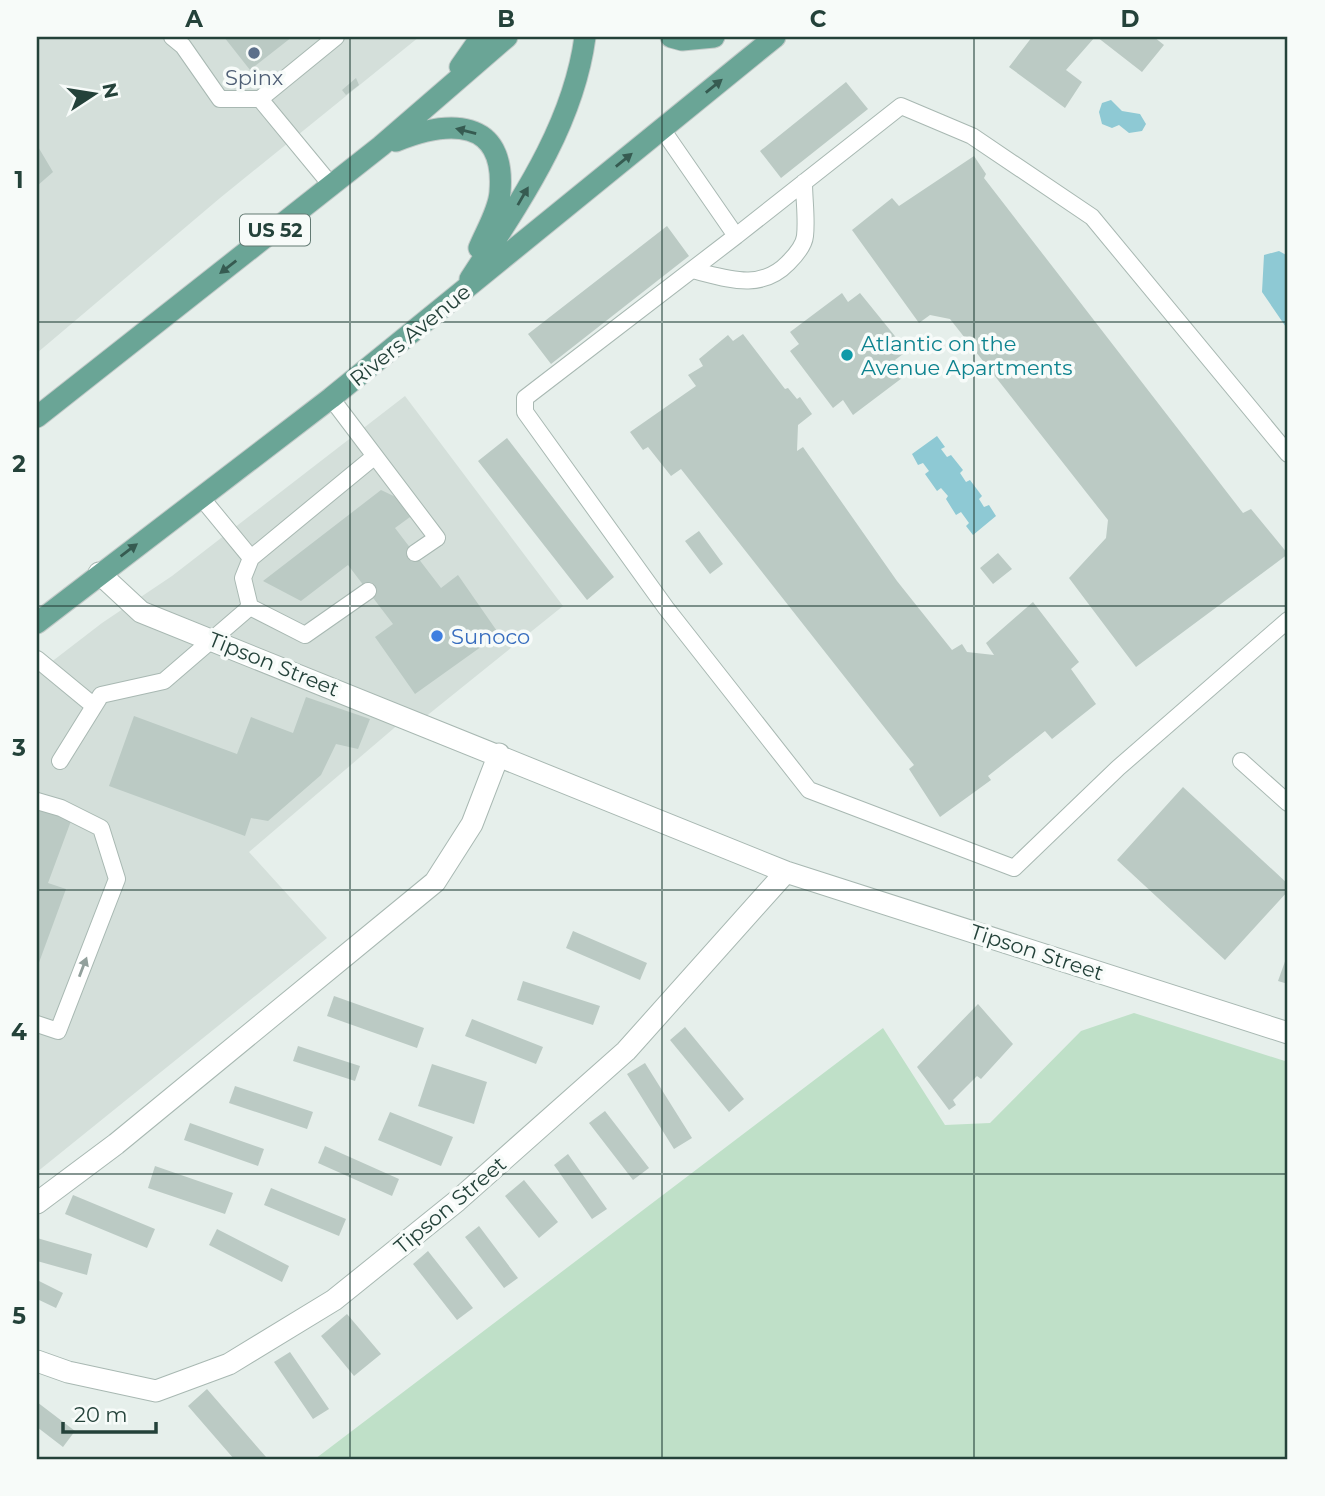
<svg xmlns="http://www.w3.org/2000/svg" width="1325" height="1496" viewBox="0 0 1325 1496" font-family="Montserrat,sans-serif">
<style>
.built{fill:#d4dfda}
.green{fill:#bfe0c8}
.water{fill:#8ec9d4}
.building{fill:#bbcac4}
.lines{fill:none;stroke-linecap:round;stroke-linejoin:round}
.lane-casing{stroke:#a8b8b2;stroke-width:18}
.street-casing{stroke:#a8b8b2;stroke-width:23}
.primary-casing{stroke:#c2cac8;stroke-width:23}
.lane{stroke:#fff;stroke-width:16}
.street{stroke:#fff;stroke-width:21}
.primary{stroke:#6aa596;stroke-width:21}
.oneway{fill:#365b51}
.oneway2{fill:#92a09c}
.grid{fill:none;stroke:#24423a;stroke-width:2;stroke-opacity:0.55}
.service-dot{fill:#5c6f8a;stroke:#f7fbf9;stroke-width:2.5}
.culture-dot{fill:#0f9aa8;stroke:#f7fbf9;stroke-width:2.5}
.shop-dot{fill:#3f7fe0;stroke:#f7fbf9;stroke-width:2.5}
.labels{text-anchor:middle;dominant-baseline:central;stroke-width:7;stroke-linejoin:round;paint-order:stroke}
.shield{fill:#f7fbf9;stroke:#637a73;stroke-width:2}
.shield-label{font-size:19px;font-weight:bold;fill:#24423a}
.service-label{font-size:21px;fill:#4e5e75;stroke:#f7fbf9}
.street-label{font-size:21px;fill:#24423a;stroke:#f7fbf9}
.culture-label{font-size:21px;fill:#0d838f;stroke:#f7fbf9;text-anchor:start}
.shop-label{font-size:21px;fill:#366cbe;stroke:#f7fbf9;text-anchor:start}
.neatline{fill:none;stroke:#24423a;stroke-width:2.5}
.grid-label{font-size:23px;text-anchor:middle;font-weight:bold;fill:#24423a}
</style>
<rect width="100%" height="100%" fill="#e6efeb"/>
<path class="built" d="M37,37H419L220,198L37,353Z
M405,396L563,606L419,722L407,717L249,852L327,938L37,1172V673L102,623L172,576Z"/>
<path class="green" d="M1134,1013L1288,1062V1459H315L883,1028L945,1125L990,1123L1081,1031Z"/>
<path class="water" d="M1111,100L1122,111L1140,114L1146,124L1142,131L1129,133L1119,125L1112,128L1102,124L1099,112L1102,103Z
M1279,251L1288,256V330L1262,292L1264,255Z
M937,436L945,447L941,449L947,457L951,455L963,470L960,473L966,482L970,480L982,496L979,499L984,507L989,505L996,516L973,535L966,526L969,523L961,512L956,515L946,499L948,496L941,488L937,491L925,474L929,471L923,463L918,465L912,454Z"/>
<path class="building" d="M224,37H292L250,70Z
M1032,37H1095L1066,70L1082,82L1065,108L1009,67Z
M1097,37H1154L1164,45L1142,72Z
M356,78L359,85L346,95L342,90Z
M846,82L868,109L781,178L760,151Z
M37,145L53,172L37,186Z
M974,156L986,174L984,178L1243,513L1251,509L1288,554L1136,667L1069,578L1106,538L1108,520L950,319L930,315L919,323L852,230L892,198L899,206Z
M667,226L689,256L551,364L528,334Z
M842,293L848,302L860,293L907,351L895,360L906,375L853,415L843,400L833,408L790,351L799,344L790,332Z
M743,334L785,389L788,388L797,399L800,397L812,414L798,425L797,451L803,447L897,581L952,650L962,644L967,652L994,655L986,643L1033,602L1079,662L1071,669L1096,704L1052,739L1045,731L988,776L991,780L940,817L909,769L914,765L681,469L671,476L648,447L643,450L630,432L696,386L688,375L703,366L699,359L728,335L733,341Z
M507,438L614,577L587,600L478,461Z
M381,490L421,509L395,528L441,588L458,575L499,634L415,694L375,637L393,624L348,565L301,601L263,581Z
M699,531L723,564L710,574L685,541Z
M998,553L1012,569L993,584L980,568Z
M306,697L370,719L358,749L336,744L321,775L268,821L251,818L245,836L109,786L134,716L237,754L251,717L293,733Z
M1183,787L1288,884V891L1225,960L1117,860Z
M37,808L71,821L48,883L66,889L37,968Z
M573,931L647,963L640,980L566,948Z
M1288,953V984L1278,981Z
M523,981L600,1006L593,1025L517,1000Z
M334,996L424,1028L417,1048L327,1016Z
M978,1004L1013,1044L981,1079L977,1076L953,1100L956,1105L949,1110L917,1067Z
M472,1019L543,1047L536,1064L465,1036Z
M685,1027L744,1099L729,1112L670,1040Z
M298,1046L360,1066L355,1081L293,1061Z
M645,1063L692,1138L674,1149L627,1074Z
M432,1064L487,1082L474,1124L418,1106Z
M235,1086L313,1112L307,1129L229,1103Z
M605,1111L649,1168L633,1180L589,1123Z
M390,1112L453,1137L441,1166L378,1140Z
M190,1123L264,1149L258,1166L184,1140Z
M325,1146L399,1179L392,1196L318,1163Z
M568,1154L607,1209L592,1219L554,1165Z
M155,1166L233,1193L225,1214L148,1188Z
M524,1180L558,1222L539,1238L505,1196Z
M271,1188L346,1219L339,1236L264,1205Z
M73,1195L155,1229L147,1248L65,1214Z
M479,1226L518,1278L504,1288L465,1237Z
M217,1229L289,1266L282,1282L209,1245Z
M37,1238L92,1254L87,1275L37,1261Z
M428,1251L473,1308L457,1320L413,1264Z
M37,1280L63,1293L56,1308L37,1299Z
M347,1314L381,1354L354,1376L321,1336Z
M290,1352L329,1409L313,1419L274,1362Z
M207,1389L266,1457L264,1459H234L188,1406Z
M37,1402L75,1431L63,1447L37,1427Z"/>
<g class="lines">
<defs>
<path id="lane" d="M172,37L183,46L220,99H260
M662,129L736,236L525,398V412L666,608L809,790L1014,868L1118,768L1288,620
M331,185L260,99L336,37
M736,236L901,106L972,136L1092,217L1288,454
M692,270C726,278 760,292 788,263C794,257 804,246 805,236C807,219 804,200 804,182
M331,398L437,538L415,553
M200,496L251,558
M250,607L243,578L251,558L375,456
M37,659L94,706
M60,761L101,695L164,681L250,607L305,635L368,591
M1241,761L1288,803
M37,801L61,808L101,828L117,879L58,1031L37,1024"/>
<path id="street" d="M99,573L141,612L786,872L1288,1033
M37,1203L116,1144L435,882L472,824L499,754
M37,1361L68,1372L156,1391L229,1364L334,1300L457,1201L626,1051L786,872"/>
<path id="primary" d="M671,37L682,40L714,37
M460,67L481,37
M396,141C448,120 506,117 500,192C499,210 486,231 479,248
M470,279C519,203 573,127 585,37
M37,417L381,146L507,37
M37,623L331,398L775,37"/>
</defs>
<use href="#lane" class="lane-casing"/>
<use href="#street" class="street-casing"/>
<use href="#primary" class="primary-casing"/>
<use href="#lane" class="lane"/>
<use href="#street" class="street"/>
<use href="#primary" class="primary"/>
</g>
<defs><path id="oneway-solid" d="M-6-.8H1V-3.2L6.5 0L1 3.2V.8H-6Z" transform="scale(1.75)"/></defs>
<g class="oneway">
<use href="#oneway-solid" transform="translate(714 86) rotate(-39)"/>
<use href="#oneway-solid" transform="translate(466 131) rotate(-166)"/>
<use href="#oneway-solid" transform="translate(624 160) rotate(-39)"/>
<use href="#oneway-solid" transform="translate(523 196) rotate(-60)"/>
<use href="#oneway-solid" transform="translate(228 267) rotate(142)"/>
<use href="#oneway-solid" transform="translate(129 550) rotate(-37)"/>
</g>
<use class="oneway2" href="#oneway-solid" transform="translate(83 967) rotate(-69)"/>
<path class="grid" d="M350,37V1459M662,37V1459M974,37V1459M37,322H1288M37,606H1288M37,890H1288M37,1174H1288"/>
<circle class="service-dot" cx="254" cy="53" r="7"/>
<circle class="culture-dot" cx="847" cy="355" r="7"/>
<circle class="shop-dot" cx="437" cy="636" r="7"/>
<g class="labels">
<rect class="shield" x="240" y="214.5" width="70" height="31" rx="5"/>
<g class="shield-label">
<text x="275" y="230">US 52</text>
</g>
<g class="service-label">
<text x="254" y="77">Spinx</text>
</g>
<g class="street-label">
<text transform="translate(410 335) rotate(-39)">Rivers Avenue</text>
<text transform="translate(274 664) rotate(22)">Tipson Street</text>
<text transform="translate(1037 952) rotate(18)">Tipson Street</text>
<text transform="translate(450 1205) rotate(-40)">Tipson Street</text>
</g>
<g class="culture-label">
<text x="861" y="343">Atlantic on the<tspan x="861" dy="24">Avenue Apartments</tspan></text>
</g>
<g class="shop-label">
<text x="451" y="636">Sunoco</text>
</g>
</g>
<rect width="1325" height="1496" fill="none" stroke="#f7fbf9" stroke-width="77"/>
<g transform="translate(94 94) rotate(78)" stroke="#f7fbf9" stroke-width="5" paint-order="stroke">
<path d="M0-5L12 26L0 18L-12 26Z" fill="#24423a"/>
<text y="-10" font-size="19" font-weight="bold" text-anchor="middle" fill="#24423a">N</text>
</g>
<path d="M63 1422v10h93v-10" fill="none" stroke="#24423a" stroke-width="3.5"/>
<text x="74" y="1422" font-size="21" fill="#24423a" stroke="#f7fbf9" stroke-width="5" paint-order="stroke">20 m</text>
<rect x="38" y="38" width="1248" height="1420" class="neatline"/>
<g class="grid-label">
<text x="194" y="27">A</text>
<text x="506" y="27">B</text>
<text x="818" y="27">C</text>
<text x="1130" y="27">D</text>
<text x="19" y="188">1</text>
<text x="19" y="472">2</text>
<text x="19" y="756">3</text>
<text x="19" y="1040">4</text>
<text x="19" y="1324">5</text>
</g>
</svg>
